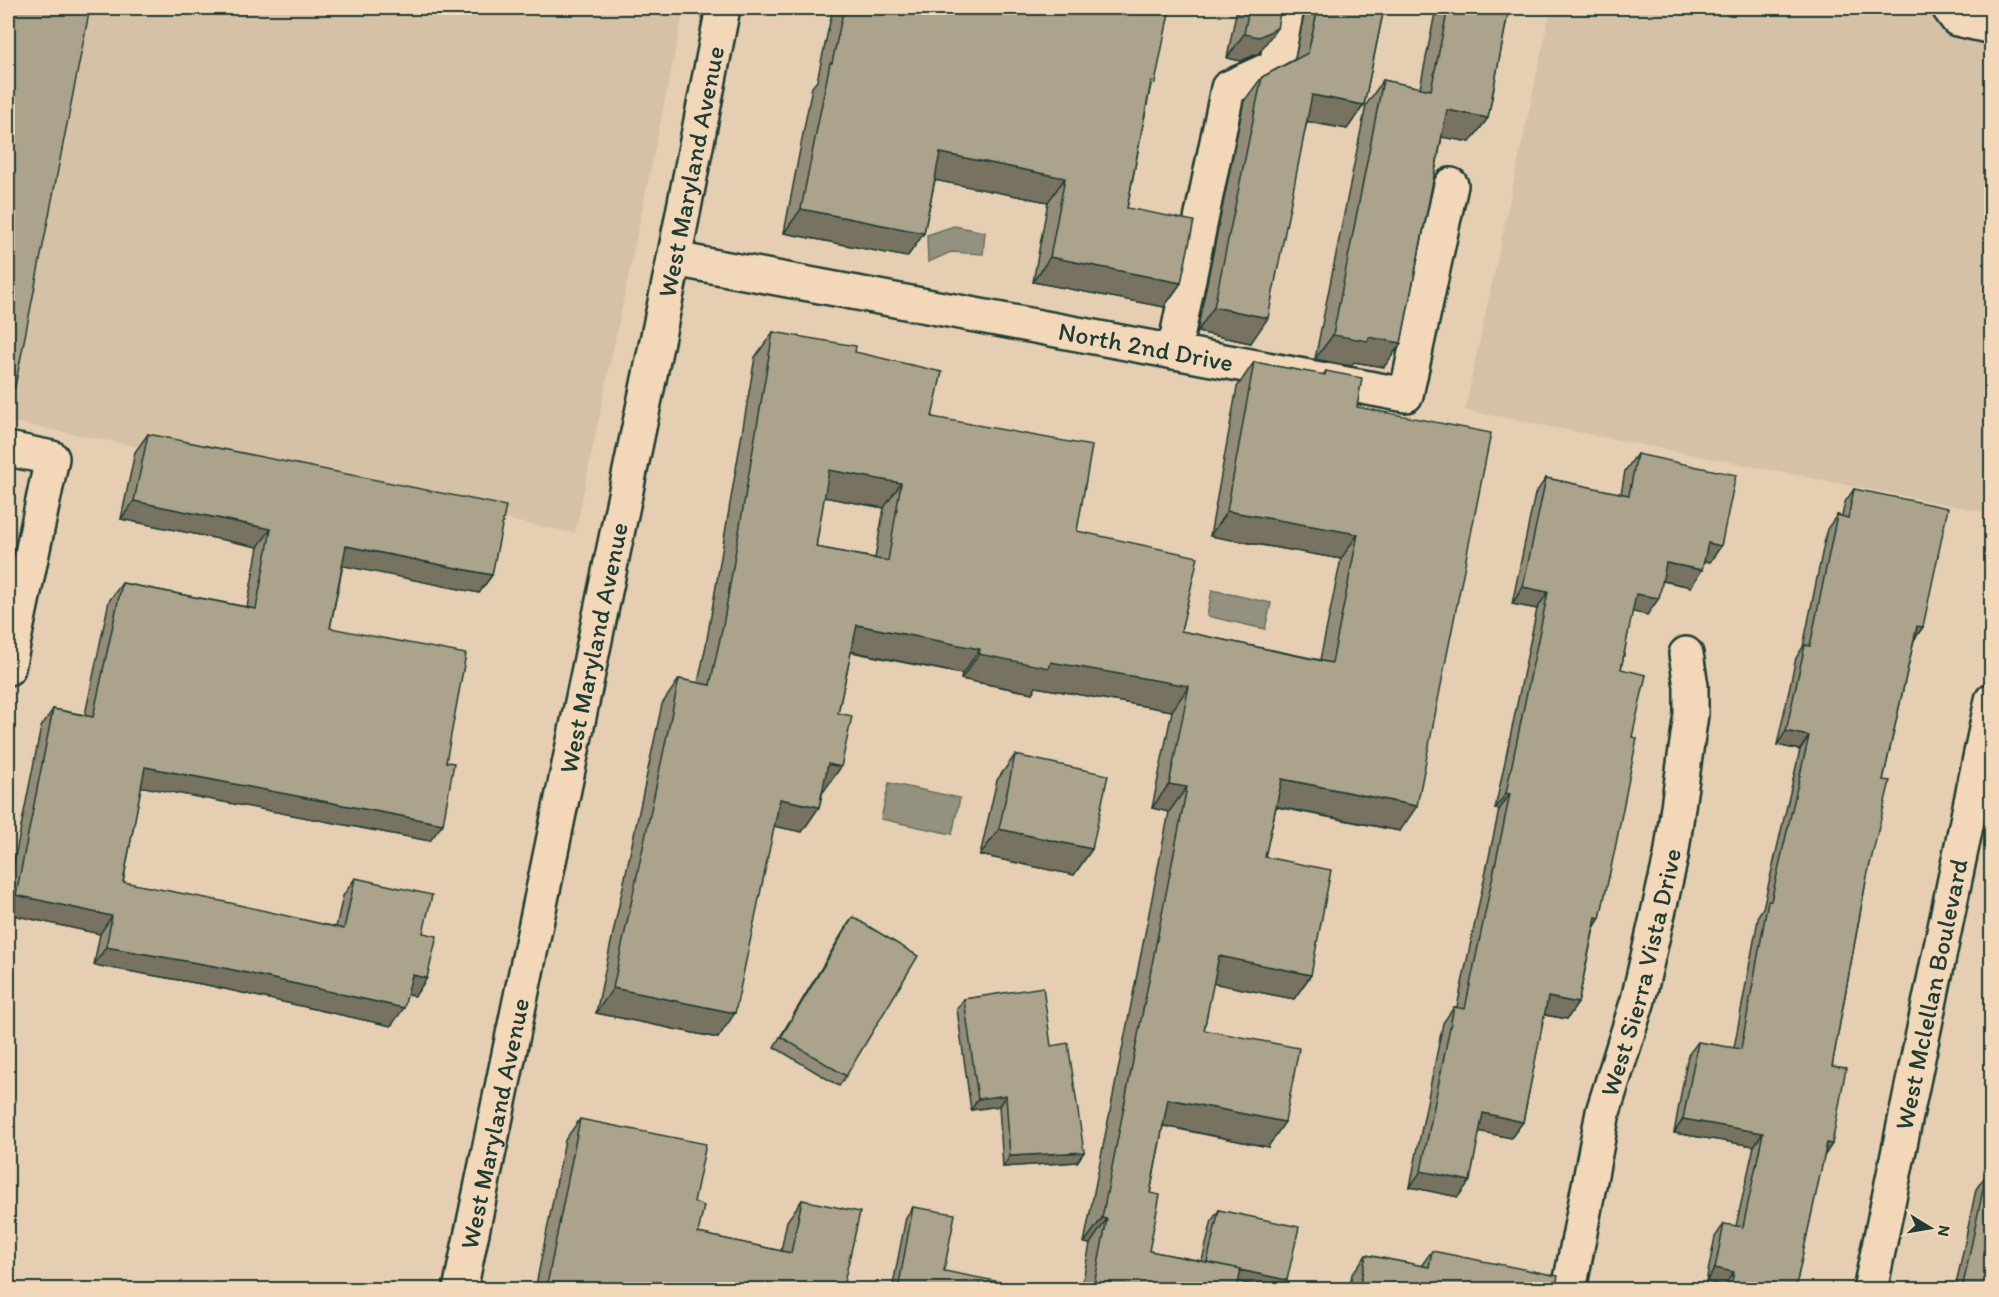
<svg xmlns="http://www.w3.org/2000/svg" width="1999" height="1297" viewBox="0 0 1999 1297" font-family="Itim,sans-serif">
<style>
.built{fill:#d4c1a6}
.water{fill:#94927e;stroke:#657060;stroke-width:1.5}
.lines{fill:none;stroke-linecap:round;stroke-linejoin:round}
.minor-casing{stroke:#1f3d34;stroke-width:38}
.minor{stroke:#f2d7b9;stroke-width:33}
.wall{fill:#938c78;stroke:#1f3d34;stroke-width:1.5;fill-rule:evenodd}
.shaded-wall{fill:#787261;stroke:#1f3d34;stroke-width:1.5}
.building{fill:#aba38b;stroke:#1f3d34;stroke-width:1.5;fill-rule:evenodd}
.labels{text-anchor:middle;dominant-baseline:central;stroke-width:4.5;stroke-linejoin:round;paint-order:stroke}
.street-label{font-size:26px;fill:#1f3d34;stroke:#f2d7b9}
</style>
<rect width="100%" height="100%" fill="#e5ceb1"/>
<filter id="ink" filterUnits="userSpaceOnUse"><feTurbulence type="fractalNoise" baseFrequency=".0167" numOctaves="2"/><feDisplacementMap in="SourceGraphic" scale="12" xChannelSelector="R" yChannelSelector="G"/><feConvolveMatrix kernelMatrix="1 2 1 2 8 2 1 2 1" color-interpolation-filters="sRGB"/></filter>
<g filter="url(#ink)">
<path class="built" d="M8,8H684L575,533L8,421Z
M1551,8H1991V513L1465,410Z"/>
<path class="water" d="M954,226L985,232L983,254L951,252L928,262L927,235Z
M1212,590L1271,603L1265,629L1207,616Z
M889,783L960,798L952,834L881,819Z"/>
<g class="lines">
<defs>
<g id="minor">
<path d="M1949,8L1957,19L1992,27"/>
<path id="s1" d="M674,259L1406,395L1451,185"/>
<path d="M1174,352L1228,88L1276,66L1287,8"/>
<path d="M8,449L52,458L8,668"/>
<path id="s2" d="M460,1290L674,259L723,8"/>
<path id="s3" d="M1569,1290L1603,1112L1638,1000L1671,857L1691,714V686L1686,654"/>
<path id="s4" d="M1870,1290L1992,700"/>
</g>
</defs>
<use href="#minor" class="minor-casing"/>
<use href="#minor" class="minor"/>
</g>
<path class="wall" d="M833,8H1035L1046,10V8H1170L1150,89L1127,208L1181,283L1164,307L1033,282L1048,202L935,180L924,233L907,257L784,233L812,87L817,81Z
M1237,8H1281L1259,53L1241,61L1227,58Z
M1305,8H1384L1364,105L1347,129L1307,122L1251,343L1197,332L1244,101L1262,77L1295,59L1305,11Z
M1436,8H1509L1488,118L1470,142L1442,137L1401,343L1384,367L1354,362L1351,366L1315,359L1366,105L1383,80L1420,88Z
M773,332L855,352L932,417L1077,531L1181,631L1320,660L1341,559L1210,536L1237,387L1254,362L1323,375L1326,371L1357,407L1400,831L1276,807L1265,857L1311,975L1294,999L1213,983L1204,1030L1268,1147L1163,1126L1150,1193L1149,1251L1202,1261L1212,1220L1219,1210L1287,1280L1281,1290H1274L1238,1281L1237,1290H1081L1090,1244L1084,1243L1169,812L1152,808L1172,711L1036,687L1032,693L961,679L962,674L851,652L838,713L824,791H823L819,807L802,832L774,826L718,1038L596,1013L662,704L679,679L698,683L706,645L755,357ZM824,497L884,508L875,558L816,547Z
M148,434L492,575L479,593L343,565L330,628L430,841L141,786L123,882L336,927L343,896L355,878L423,933L427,978L415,996L407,994L391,1026L207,985L94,965L100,934L8,914V892L41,727L53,709L85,715L109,601L122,583L247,607L258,547L121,519L135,452Z
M1637,454L1721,546L1710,562L1704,561L1691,587L1662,581L1659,598L1647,615L1632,611L1621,669L1632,737L1600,918L1594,928L1578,1003L1567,1019L1544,1015L1523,1122L1511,1138L1480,1131L1458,1197L1410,1187L1443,1023L1454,1007H1457L1499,810L1495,809L1537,609L1512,604L1535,494L1546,478L1621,494L1625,471Z
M1854,489L1923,627L1914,640L1883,780L1866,881L1832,1066V1144L1824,1155L1795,1290H1724V1286L1706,1282L1715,1237L1724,1224L1736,1226L1754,1146L1674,1133L1688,1055L1698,1042L1734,1048L1759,914L1763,908L1800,750L1777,745L1796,658L1803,647L1827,529L1837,515L1842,516L1845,502Z
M1015,755L1092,849L1074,875L980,855L997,780Z
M853,917L846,1076L839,1086L774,1047L846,927Z
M964,999L1051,1046L1084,1152L1077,1162L1003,1167L999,1106L971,1110L957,1009Z
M580,1119L694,1202L698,1233L781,1251L787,1221L802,1200L843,1287L842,1290H535L565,1140Z
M1986,1175L1992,1290H1955L1976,1189Z
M913,1207L944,1271L1015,1290H892L906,1217Z
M1432,1251L1555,1290H1349L1352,1274L1366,1255L1421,1266Z"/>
<path class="shaded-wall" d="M1277,28L1259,53L1241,61L1227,58L1244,34Z
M1312,95L1364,105L1347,129L1295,119Z
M1447,110L1488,118L1470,142L1430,135Z
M940,153L1065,178L1048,202L923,178Z
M801,209L924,233L907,257L784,233Z
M1050,257L1181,283L1164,307L1033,282Z
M1214,307L1268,318L1251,343L1197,332Z
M1333,335L1369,337L1401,343L1384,367L1354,362L1351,366L1315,359Z
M8,385L15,387L8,398Z
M829,470L901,483L884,508L812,495Z
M134,501L271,529L258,547L121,519Z
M1227,511L1358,534L1341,559L1210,536Z
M1708,543L1721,546L1710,562L1696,560Z
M346,546L492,575L479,593L334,564Z
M1666,563L1702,570L1691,587L1655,579Z
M1523,587L1548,592L1537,609L1512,604Z
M1636,594L1659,598L1647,615L1624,610Z
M857,625L980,649L962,674L840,649Z
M1917,626L1923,627L1913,641Z
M979,654L1051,662L1189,686L1172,711L1036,687L1032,693L961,679Z
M1786,731L1809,736L1800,750L1777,745Z
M828,764L841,767L824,791L811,788Z
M145,767L443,824L430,841L133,785Z
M1282,779L1417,806L1400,831L1264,804Z
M1169,784L1187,787L1169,812L1152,808Z
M1506,793L1510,794L1499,810L1495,809Z
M780,799L819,807L802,832L763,824Z
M999,829L1092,849L1074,875L980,855Z
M16,895L112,916L100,934L8,914V907Z
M1596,917L1600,918L1589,935Z
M106,947L220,967L404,1008L391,1026L207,985L94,965Z
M1219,956L1311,975L1294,999L1201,981Z
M412,975L427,978L415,996L399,992Z
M613,988L735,1013L718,1038L596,1013Z
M1548,997L1578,1003L1567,1019L1536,1013Z
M1006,1095L999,1106L971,1110L978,1099Z
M1168,1099L1285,1122L1268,1147L1151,1123Z
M1483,1113L1523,1122L1511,1138L1472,1130Z
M1683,1119L1763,1133L1754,1146L1674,1133Z
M1827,1143L1832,1144L1823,1158Z
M1084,1152L1077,1162L1003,1167L1010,1156Z
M1421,1171L1470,1181L1458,1197L1410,1187Z
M1102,1218L1107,1219L1090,1244L1084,1243Z
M1207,1263L1287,1280L1281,1290H1274L1200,1273Z
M1715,1268L1734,1272L1724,1286L1706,1282Z
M832,1285L843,1287L842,1290H829Z"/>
<path class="building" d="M9,8H90L15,387L8,385V15Z
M844,8H1035L1057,12L1058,8H1170L1155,83L1151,82L1127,208L1194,221L1181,283L1050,257L1065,178L940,153L924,233L801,209L830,63H832Z
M1249,8H1281L1277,28L1259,37L1244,34Z
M1318,8H1384L1364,105L1312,95L1268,318L1214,307L1262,77L1308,53Z
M1448,8H1509L1488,118L1447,110L1401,343L1369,337L1368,341L1333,335L1383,80L1431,90Z
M773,332L856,346L855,352L942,372L932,417L1092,446L1077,531L1198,557L1181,631L1332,663L1358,534L1227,511L1254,362L1325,375L1326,371L1362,378L1357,407L1491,433L1417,806L1282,779L1265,857L1331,870L1311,975L1219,956L1204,1030L1299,1048L1285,1122L1168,1099L1150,1193L1160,1195L1149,1251L1241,1269L1237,1290H1093L1107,1219L1102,1218L1187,787L1169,784L1189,686L1051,662L1049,668L979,654L980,649L857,625L838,713L852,716L841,767L828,764L819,807L780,799L735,1013L613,988L679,679L710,685L724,620ZM829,470L901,483L888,561L816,547Z
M148,434L506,506L492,575L346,546L330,628L466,654L446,762L454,763L443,824L145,767L123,882L226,902L344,929L355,878L432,895L423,933L437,936L427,978L412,975L404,1008L220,967L106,947L112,916L16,895L53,709L93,717L122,583L256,609L271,529L134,501Z
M1637,454L1736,475L1721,546L1708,543L1702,570L1666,563L1659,598L1636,594L1621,669L1646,675L1632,737L1637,738L1615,849L1600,918L1596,917L1578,1003L1548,997L1523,1122L1483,1113L1470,1181L1421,1171L1454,1007L1465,1009L1510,794L1506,793L1548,592L1523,587L1546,478L1629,495Z
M1854,489L1948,508L1923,627L1917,626L1883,780L1890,781L1866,881L1832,1066L1846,1068L1832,1144L1827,1143L1795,1290H1730L1734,1272L1715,1268L1724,1224L1743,1227L1763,1133L1683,1119L1698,1042L1741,1049L1768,901H1771L1809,736L1786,731L1805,645L1810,646L1837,515L1848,518Z
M1015,755L1108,775L1092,849L999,829Z
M853,917L918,956L846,1076L781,1037Z
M1043,987L1051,1046L1068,1043L1084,1152L1010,1156L1006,1095L978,1099L964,999Z
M580,1119L706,1144L694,1202L704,1206L698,1233L791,1253L802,1200L860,1212L843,1287L832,1285L831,1290H546Z
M1986,1175L1992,1176V1290H1962Z
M913,1207L955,1214L944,1271L1016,1285L1015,1290H898Z
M1219,1210L1299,1227L1287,1280L1240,1270L1241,1269L1207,1262Z
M1432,1251L1558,1276L1555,1290H1359L1366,1255L1429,1267Z"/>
</g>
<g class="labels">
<g class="street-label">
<text stroke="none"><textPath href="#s2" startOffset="1142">West Maryland Avenue</textPath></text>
<text stroke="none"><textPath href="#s1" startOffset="480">North 2nd Drive</textPath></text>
<text stroke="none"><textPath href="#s2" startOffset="656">West Maryland Avenue</textPath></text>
<text stroke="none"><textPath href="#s3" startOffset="326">West Sierra Vista Drive</textPath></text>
<text stroke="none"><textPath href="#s4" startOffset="302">West Mclellan Boulevard</textPath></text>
<text stroke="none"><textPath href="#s2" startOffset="170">West Maryland Avenue</textPath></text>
</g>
</g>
<rect width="1999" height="1297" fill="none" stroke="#f2d7b9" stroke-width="30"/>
<rect x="15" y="15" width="1969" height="1267" fill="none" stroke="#1f3d34" stroke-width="2" filter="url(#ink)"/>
<g transform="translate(1930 1228) rotate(101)" stroke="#f2d7b9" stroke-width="4.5" paint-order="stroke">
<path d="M0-4.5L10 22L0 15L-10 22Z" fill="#1f3d34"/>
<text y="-9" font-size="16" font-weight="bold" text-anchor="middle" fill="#1f3d34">N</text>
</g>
</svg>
